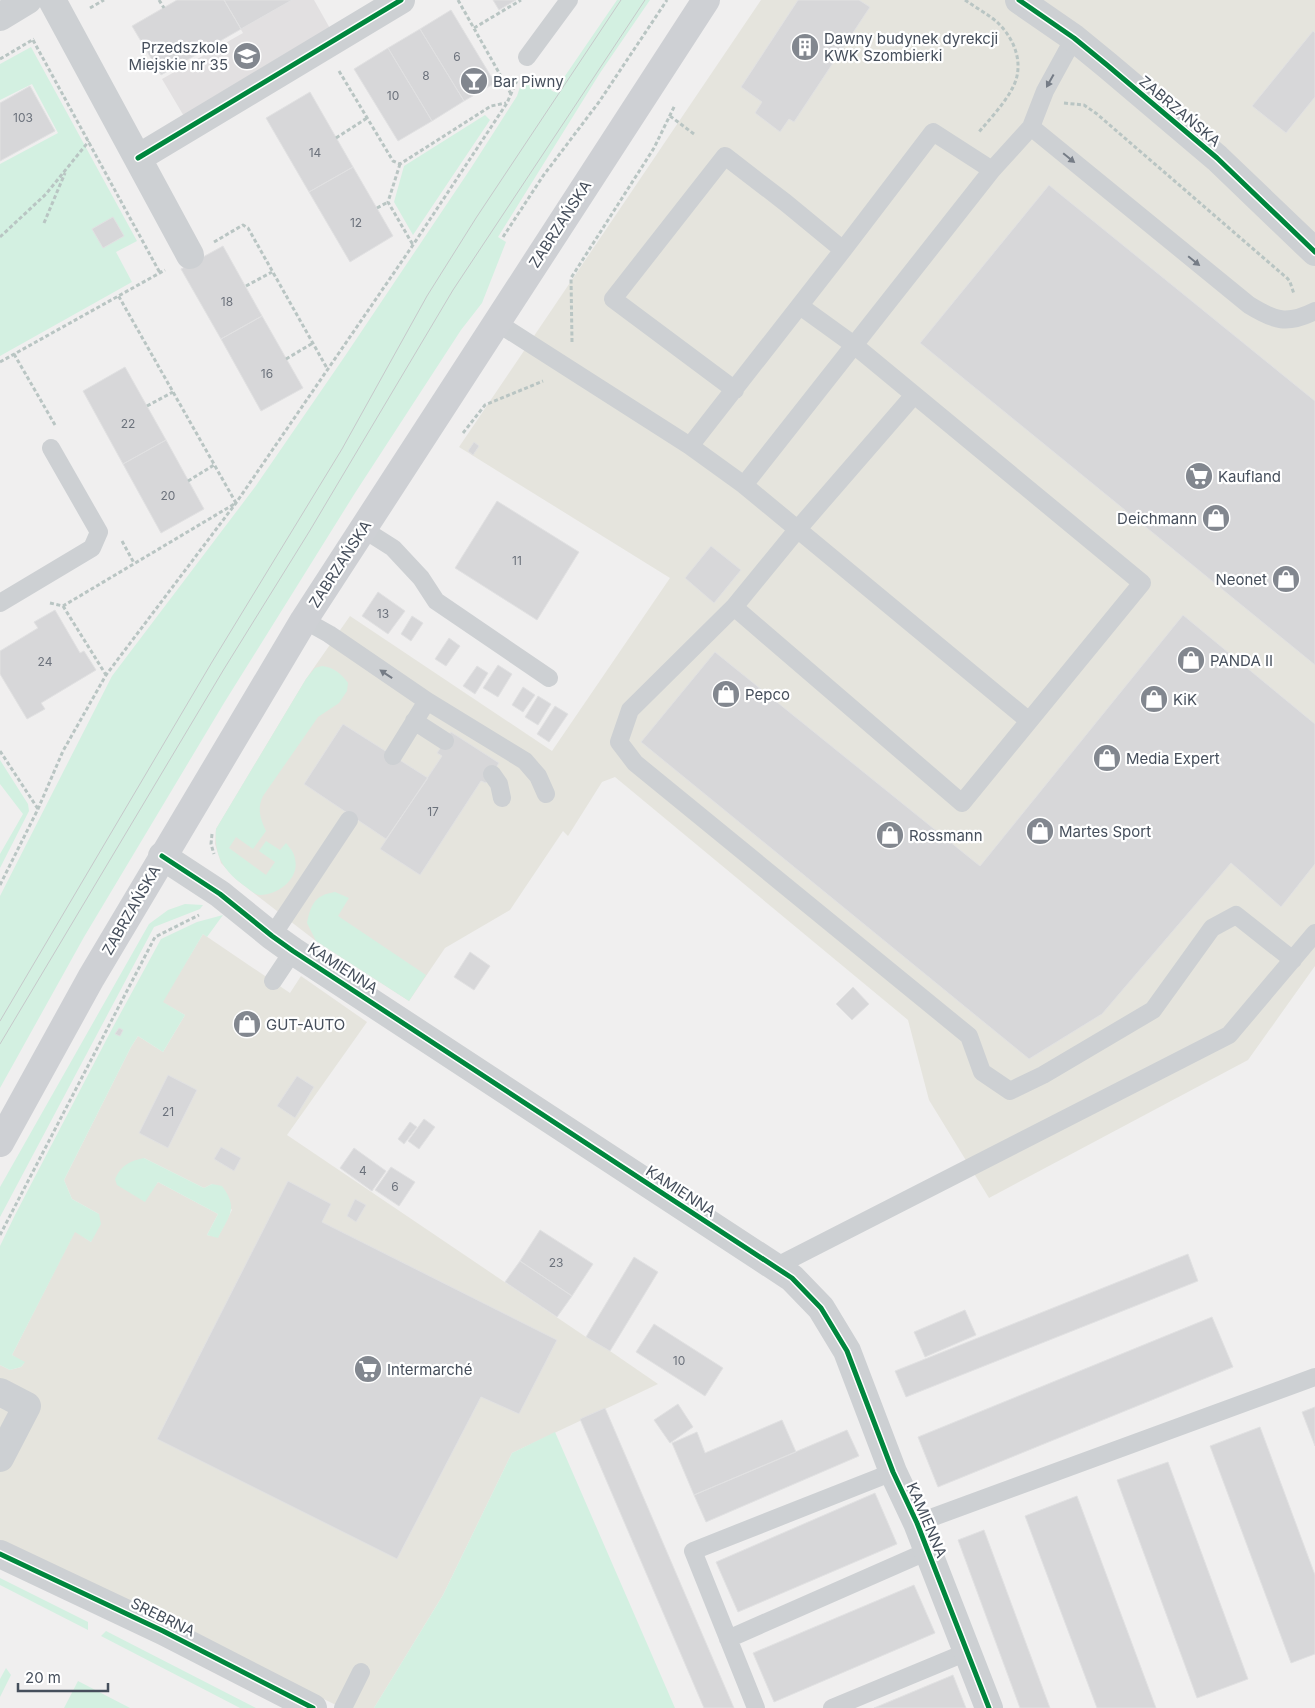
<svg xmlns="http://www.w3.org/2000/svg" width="1315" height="1708" viewBox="0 0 1315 1708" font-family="Inter,sans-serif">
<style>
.commercial{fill:#e5e4dd;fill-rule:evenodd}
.education{fill:#e2e0e1}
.green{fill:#d3f0e1}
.building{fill:#d7d7d9;stroke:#e1e1e2}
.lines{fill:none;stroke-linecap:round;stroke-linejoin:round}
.path{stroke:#b9c5c3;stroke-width:3;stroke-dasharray:4 2.5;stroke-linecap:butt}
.lane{stroke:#cdd0d3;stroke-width:18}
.street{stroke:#cdd0d3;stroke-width:28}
.secondary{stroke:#ced0d4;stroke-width:28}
.tram{stroke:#c6c8ca;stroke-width:1}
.cycleway-casing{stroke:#fff;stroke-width:8}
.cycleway{stroke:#00873e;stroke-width:5}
.oneway{fill:#757c86}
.labels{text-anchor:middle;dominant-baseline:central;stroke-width:4.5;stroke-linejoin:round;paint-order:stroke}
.number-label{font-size:12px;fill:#6c727c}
.poi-label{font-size:15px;fill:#464f5c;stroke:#fff;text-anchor:start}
.street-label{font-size:15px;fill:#464f5c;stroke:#fff}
</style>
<rect width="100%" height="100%" fill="#f0efef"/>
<path class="commercial" d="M761,0H1315V966L1248,1060L989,1198L929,1100L908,1020L615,777L602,782L568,836L563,831L510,910L445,948L409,1001L316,941L237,880L221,863L215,844L216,829L306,679L350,616L552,751L670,578L459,447Z
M203,934L290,993L301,976L367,1022L287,1135L586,1337L610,1351L658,1384L512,1453L443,1595L374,1708H342L0,1540V1365L10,1370L21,1367L24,1363L12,1355L75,1231L91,1242L99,1214L72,1199L64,1180L131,1047L138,1036L163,1052L185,1015L162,1002ZM144,1158L204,1188L212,1184L232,1210L218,1237L207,1235L218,1214L158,1182L144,1201Z"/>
<path class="education" d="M224,0H314L332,32L185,118L162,79L243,33Z"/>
<path class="green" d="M617,0H650L600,73L498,237L506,242L482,303L461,330L355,493L224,703L84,937L0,1088V896L112,676L255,487L345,356L471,168L517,96L524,75L550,88L554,85L551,90L554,92Z
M31,47L137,241L116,252L132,282L0,356V164L58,133L32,84L0,100V64Z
M485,115L490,120L413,235L394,202L404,166Z
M322,666C333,667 342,674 348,683L347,691L339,703L318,717L263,796C257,809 260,818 266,831L253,849L236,837L229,848L266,875L275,862L259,851L266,841L280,850L286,843C290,848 294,852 295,859C300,879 277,896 259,895C254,894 250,890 246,887C224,871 214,857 216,829L306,679L315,668Z
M0,760L28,804L29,811L0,868V854L23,814L0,784Z
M335,892L349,898L338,916L426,975L409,1001L316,941L307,923C311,904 315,895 335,892Z
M185,904L203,905L200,909L154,927L0,1217V1187L149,924L168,910Z
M223,915L207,937L203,934L163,1002L185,1015L163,1052L138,1036L131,1047L64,1180L72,1199L99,1214L101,1224L91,1242L75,1232L12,1355L25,1362L21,1367L10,1370L0,1365V1246L15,1215L113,1027L161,939L197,922Z
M144,1158L204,1188L212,1184L222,1186C239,1209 229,1215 218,1238L207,1235L218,1214L158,1182L145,1202L117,1185L115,1179C121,1165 130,1161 144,1158Z
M555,1432L675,1708H374L443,1595L512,1453Z
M0,1578L88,1622V1630L0,1585Z
M106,1631L256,1708H240L101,1636Z
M6,1668L11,1675L0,1697V1679Z
M78,1681L130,1708H64Z"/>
<path class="building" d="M177,0H224L241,29L161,75L132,26Z
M224,0H292L241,29Z
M493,0H516L499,10Z
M798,0H859L870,7L794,122L789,119L780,132L755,113L762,102L741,87Z
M451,10L495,83L464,101L420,29Z
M420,29L464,101L432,121L388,48Z
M1313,31L1315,33V97L1286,133L1252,106Z
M388,48L432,121L398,141L354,69Z
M30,86L55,131L0,161V103Z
M310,92L353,167L309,192L266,118Z
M353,167L393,236L350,262L309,192Z
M1049,185L1315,401V665L920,343Z
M113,217L124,236L103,248L92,229Z
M223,246L262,316L221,339L181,269Z
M262,316L303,388L261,411L221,339Z
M125,367L166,440L123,464L83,391Z
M166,440L204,509L161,533L123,464Z
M474,442L479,446L473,455L468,451Z
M497,501L579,552L537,620L455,568Z
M711,546L741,570L714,603L685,578Z
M378,592L405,611L388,634L362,616Z
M55,610L80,653L84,651L96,670L41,703L45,709L27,719L0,674V651L38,628L34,622Z
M1183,615L1315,724V864L1281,907L1231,863L1102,1014L1029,1059L641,742L715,652L980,866Z
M412,616L423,623L411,641L401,634Z
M449,638L460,646L446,666L435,659Z
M498,665L512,674L498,697L483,688Z
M477,666L488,673L475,694L463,686Z
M523,687L535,695L523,712L512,705Z
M538,696L551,704L538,725L525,717Z
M555,706L568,714L549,742L537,734Z
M343,724L428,778L386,839L304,784Z
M451,732L499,763L486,783L481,781L420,875L380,849L442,756L437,753Z
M470,952L490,966L474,990L454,977Z
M853,987L869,1004L852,1020L836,1004Z
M119,1028L123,1030L120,1036L115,1034Z
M168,1075L197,1090L168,1148L139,1133Z
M297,1076L314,1087L295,1118L277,1106Z
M424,1119L435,1127L419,1149L408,1141Z
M410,1122L417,1127L404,1144L398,1139Z
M221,1147L241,1158L234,1171L214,1159Z
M354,1148L386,1171L372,1191L340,1168Z
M391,1167L415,1182L399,1206L375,1190Z
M288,1181L331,1204L322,1222L557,1340L519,1414L481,1397L397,1559L157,1439Z
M355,1199L366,1205L356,1222L347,1216Z
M540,1230L593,1264L572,1296L520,1261Z
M1188,1254L1198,1281L906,1397L895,1371Z
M634,1257L658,1272L610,1351L586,1337Z
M520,1261L572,1296L557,1317L505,1282Z
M965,1310L976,1335L925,1357L914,1332Z
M1212,1317L1233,1367L938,1487L918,1437Z
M654,1324L723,1368L705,1396L636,1352Z
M678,1404L693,1427L670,1443L654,1420Z
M1315,1407V1446L1302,1412Z
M605,1408L734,1708H704L580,1419Z
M782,1420L796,1452L694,1495L672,1443L697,1432L705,1453Z
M1260,1427L1315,1575V1654L1291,1663L1210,1446Z
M847,1430L859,1456L706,1522L694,1495Z
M1168,1462L1248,1679L1197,1698L1117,1480Z
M875,1493L897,1544L738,1612L716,1562Z
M1077,1496L1156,1708H1097L1025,1516Z
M984,1530L1050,1708H1020L958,1540Z
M914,1585L935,1633L774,1702L753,1653Z
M953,1675L966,1708H874Z"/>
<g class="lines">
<path class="path" d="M159,0L164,8
M458,0L511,94
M965,0C976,8 990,15 999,24C1016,41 1024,66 1013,87C1005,103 990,119 978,133
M90,8L104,0
M474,28L521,0
M33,40L160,273
M0,59L34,39
M339,71L393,161L400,164L491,106L506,103
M1064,103L1084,105L1097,114L1288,279L1290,282L1294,294
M670,116L694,134
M336,138L367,118
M400,164L388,202L413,245
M377,208L388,202
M44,223L65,173
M0,237L46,194L89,141
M503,237L543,176L599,102L667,0
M214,242L243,225L248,228L328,370
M246,286L272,272
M572,342L571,278L654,148L675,105
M14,354L55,425
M286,359L313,343
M0,362L165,270
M147,406L173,392
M463,433L485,405L543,381
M188,481L214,465
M122,541L134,563
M50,603L63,606L236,503L118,295
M63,606L106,675
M0,751L38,809
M212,834L211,844L214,854
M0,885L38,809L63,751L106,675L236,503L413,245L507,103L518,78
M0,1235L155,937L199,915"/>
<path class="lane" d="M527,57L569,0
M1031,127L1249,305C1275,321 1287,325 1315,311
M992,170L1031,127L1045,91L1074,38
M800,306L854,345L1142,583L962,803L734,607L797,530L914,395
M496,322L690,446L843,250L933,132L992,170L744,485
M735,390L613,299L725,156L786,203L843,250
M690,446L744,485L1029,721
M363,529L393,548L421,578L436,601L549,678
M0,603L92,548L99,532L51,448
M734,607L630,710L619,742L635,763L969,1036L982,1072L1010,1091L1043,1075L1153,1010L1212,928L1236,915L1293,960
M304,620L329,634L427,701L525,761L538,776L546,794
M414,721L445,741
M393,756L427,701
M492,774L499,784L502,798
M272,936L349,820
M273,981L293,951
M775,1267L1229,1035L1315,933
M917,1523L1315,1377
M728,1639L928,1551
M343,1708L361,1672
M756,1708L693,1551L893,1472
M832,1708L967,1652"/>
<path class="street" d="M52,0L190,255
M1019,0L1074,38L1107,65L1217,158L1315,252
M0,17L28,0
M138,158L401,0
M162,856L220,894L272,936L293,951L792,1278L821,1308L847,1351L893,1472L917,1523L989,1708
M0,1392L27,1406L0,1458
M0,1554L163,1631L313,1708"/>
<path class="secondary" d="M0,1143L91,978L304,620L706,0"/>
<path class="tram" d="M0,1021L212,662L342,449L427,296L476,218L621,0
M0,1044L224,669L309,532L453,290L645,0"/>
<defs>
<path id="cycleway" d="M1019,0L1074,38L1107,65L1217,158L1315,252
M138,158L401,0
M162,856L220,894L272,936L293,951L792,1278L821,1308L847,1351L893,1472L917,1523L989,1708
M0,1554L163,1631L313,1708"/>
</defs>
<use href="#cycleway" class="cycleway-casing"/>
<use href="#cycleway" class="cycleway"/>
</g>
<defs><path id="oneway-solid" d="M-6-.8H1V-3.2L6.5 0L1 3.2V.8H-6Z" transform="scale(1.25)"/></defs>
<g class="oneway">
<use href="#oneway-solid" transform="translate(1050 81) rotate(119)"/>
<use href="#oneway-solid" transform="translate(1069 158) rotate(39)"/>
<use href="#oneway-solid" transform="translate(1194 261) rotate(39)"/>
<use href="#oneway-solid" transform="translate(386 674) rotate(-146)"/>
</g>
<defs>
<symbol id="building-disc" viewBox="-11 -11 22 22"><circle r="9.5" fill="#82878f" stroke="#fff"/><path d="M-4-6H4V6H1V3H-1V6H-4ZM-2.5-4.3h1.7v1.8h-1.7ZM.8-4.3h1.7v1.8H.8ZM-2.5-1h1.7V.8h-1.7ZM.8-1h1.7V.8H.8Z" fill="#fff"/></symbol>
<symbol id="school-disc" viewBox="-11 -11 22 22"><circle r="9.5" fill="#82878f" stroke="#fff"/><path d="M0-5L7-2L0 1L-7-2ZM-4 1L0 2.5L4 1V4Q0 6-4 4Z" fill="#fff"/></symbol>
<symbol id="bar-disc" viewBox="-11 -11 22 22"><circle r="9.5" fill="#82878f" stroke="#fff"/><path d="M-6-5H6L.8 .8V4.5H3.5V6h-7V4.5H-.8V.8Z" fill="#fff"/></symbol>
<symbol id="supermarket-disc" viewBox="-11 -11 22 22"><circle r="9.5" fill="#82878f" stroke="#fff"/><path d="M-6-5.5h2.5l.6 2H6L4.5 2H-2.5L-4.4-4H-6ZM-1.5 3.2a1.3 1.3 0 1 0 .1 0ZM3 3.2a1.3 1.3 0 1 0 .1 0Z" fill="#fff"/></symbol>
<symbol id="shop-disc" viewBox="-11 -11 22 22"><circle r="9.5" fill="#82878f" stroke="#fff"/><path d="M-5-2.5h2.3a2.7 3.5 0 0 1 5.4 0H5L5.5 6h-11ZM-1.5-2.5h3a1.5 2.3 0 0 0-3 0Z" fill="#fff"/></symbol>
</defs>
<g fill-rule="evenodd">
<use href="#building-disc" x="789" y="31" width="32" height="32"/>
<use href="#school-disc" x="231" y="40" width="32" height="32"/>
<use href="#bar-disc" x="458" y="65" width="32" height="32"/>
<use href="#supermarket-disc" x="1183" y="460" width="32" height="32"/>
<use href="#shop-disc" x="1200" y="502" width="32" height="32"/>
<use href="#shop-disc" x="1270" y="563" width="32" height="32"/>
<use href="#shop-disc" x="1175" y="644" width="32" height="32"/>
<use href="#shop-disc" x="710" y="678" width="32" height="32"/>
<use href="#shop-disc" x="1138" y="683" width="32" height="32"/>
<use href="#shop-disc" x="1091" y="742" width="32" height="32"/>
<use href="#shop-disc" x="1024" y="815" width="32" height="32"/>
<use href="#shop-disc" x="874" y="819" width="32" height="32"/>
<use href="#shop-disc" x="231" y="1008" width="32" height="32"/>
<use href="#supermarket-disc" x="352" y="1353" width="32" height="32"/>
</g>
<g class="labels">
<g class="number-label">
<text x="457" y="56">6</text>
<text x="426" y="75">8</text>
<text x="393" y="95">10</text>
<text x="23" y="117">103</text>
<text x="315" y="152">14</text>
<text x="356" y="222">12</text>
<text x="227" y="301">18</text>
<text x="267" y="373">16</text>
<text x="128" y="423">22</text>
<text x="168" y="495">20</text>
<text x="517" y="560">11</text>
<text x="383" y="613">13</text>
<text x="45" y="661">24</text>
<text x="433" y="811">17</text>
<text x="168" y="1111">21</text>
<text x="363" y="1170">4</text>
<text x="395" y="1186">6</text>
<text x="556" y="1262">23</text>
<text x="679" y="1360">10</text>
</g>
<g class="poi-label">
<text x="824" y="38">Dawny budynek dyrekcji<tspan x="824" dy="17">KWK Szombierki</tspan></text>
<text x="228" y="47" text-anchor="end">Przedszkole<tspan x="228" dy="17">Miejskie nr 35</tspan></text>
<text x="493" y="81">Bar Piwny</text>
<text x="1218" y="476">Kaufland</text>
<text x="1197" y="518" text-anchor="end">Deichmann</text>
<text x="1267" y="579" text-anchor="end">Neonet</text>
<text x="1210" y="660">PANDA II</text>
<text x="745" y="694">Pepco</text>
<text x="1173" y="699">KiK</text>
<text x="1126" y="758">Media Expert</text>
<text x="1059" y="831">Martes Sport</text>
<text x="909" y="835">Rossmann</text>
<text x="266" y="1024">GUT-AUTO</text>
<text x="387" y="1369">Intermarché</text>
</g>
<g class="street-label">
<text transform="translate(1180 111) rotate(40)">ZABRZAŃSKA</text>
<text transform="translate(560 224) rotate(-57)">ZABRZAŃSKA</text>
<text transform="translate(340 564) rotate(-57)">ZABRZAŃSKA</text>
<text transform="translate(131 910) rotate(-60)">ZABRZAŃSKA</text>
<text transform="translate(343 968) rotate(33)">KAMIENNA</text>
<text transform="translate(681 1191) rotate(33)">KAMIENNA</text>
<text transform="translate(927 1520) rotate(67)">KAMIENNA</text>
<text transform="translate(163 1617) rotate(26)">SREBRNA</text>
</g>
</g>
<path d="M18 1683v8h90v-8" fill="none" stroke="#464f5c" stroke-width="2.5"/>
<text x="25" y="1683" font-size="15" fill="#464f5c" stroke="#ffffff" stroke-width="4" paint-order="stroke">20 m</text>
</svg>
